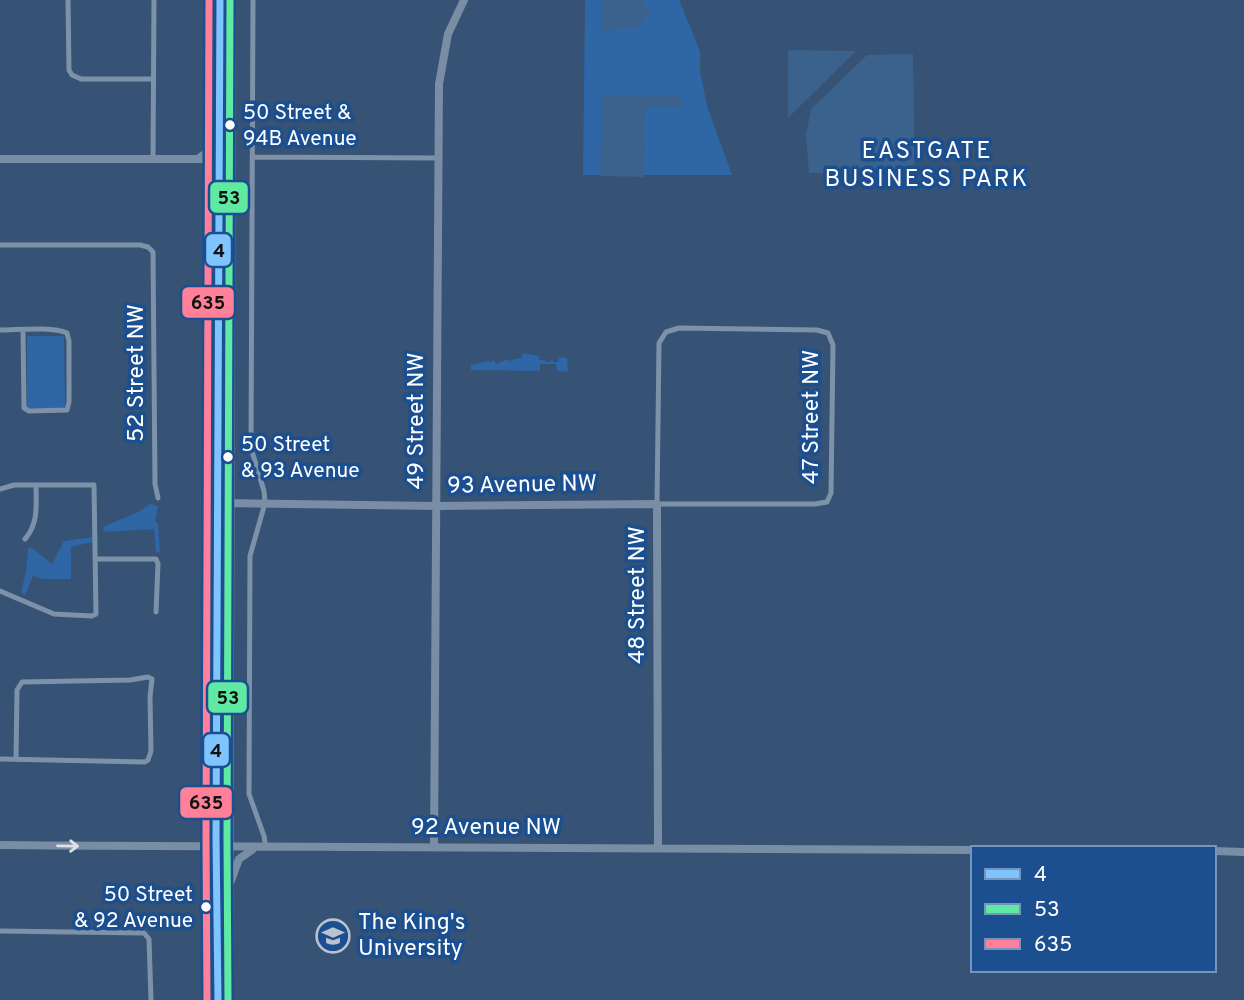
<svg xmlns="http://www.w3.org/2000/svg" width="1244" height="1000" viewBox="0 0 1244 1000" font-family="Overpass,sans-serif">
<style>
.green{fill:#2f66a5}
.water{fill:#3b618d}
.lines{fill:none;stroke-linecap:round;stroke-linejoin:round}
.street{stroke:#7d92a8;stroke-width:5}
.secondary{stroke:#798da4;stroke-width:8}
.bus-1-casing{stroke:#1b4f8f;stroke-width:12}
.bus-2-casing{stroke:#1b4f8f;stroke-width:12}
.bus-3-casing{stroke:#1b4f8f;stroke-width:12}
.bus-1{stroke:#80c4ff;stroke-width:7}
.bus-2{stroke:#60e9a3;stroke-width:7}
.bus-3{stroke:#ff8098;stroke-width:7}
.oneway{stroke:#dee2e8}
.bus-dot{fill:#fff;stroke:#1b4f8f;stroke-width:2.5}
.labels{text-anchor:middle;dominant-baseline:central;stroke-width:7;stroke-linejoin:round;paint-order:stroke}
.bus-label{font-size:21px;fill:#fff;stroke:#1b4f8f;text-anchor:start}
.street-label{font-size:23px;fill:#fff;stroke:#1b4f8f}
.poi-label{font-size:23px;fill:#fff;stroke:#1b4f8f;text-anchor:start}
.neighbourhood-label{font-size:24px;letter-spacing:2px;fill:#fff;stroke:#1b4f8f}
.line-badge{stroke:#1b4f8f;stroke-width:2.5}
.pale-badge-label{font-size:19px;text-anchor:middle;font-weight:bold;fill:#111}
</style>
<rect width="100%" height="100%" fill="#365274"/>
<path class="green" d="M585,0H679L700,51V71L707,106L732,175H583Z
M27,336H64L65,408H27Z
M523,353L539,356V360H545L546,362H551L552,359L553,362H558L559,357L567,358L568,372L557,371L556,364H540V371L471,370V365L487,361L492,362L493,358L496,364L508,359L511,363V360L521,358Z
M150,504L158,506L155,522L158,523L160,552H156L154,529L104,532L103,527L138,512Z
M93,537V542L71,547V579H43L33,576L25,595L21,593L26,571L28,549L31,547L52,564L64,541Z"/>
<path class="water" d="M601,0H643L650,13L637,28L601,31Z
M788,50L856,51L788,118Z
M913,54L915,175L809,173L806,135L811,109L867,55Z
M602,95L681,96V108H646L644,177L600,176Z"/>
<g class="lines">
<path class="street" d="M68,0L69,70L72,75L81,79H153
M253,0L251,448L264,491L265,503L250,556L249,794L264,836L266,848
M253,157L438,158
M153,159L154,0
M0,245H140L148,247L153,252L155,484L158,498
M679,328L817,330L828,333L833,345L831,493L827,502L815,504H657L659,343L666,332Z
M0,330C18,330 51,326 67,333L69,341V402L67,410L29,411L24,408L23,330
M0,489L14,485H94L96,614L92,616L54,614L0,591
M25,539C39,523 36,504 36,485
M96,559H156L158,564L156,612
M0,759L145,762L148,760L151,751L150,697L152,679L148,677L130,680L22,682L17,690L16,759
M0,931L144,933L149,939L151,1000"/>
<path class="secondary" d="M199,158L209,151L217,133
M0,159H221
M227,503L437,506L657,504L658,848
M0,845C324,849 648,848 973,850
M434,847L439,84L448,34L464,0
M1214,851L1244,852
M231,881L239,859L252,850
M218,1000L216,838L220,0
M229,1000L232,0"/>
<defs>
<path id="bus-1" d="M218,1000L216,838L220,0"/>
<path id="bus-2" d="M228,1000L227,838L230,0"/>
<path id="bus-3" d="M207,1000L206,838L209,0"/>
</defs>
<use href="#bus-1" class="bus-1-casing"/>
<use href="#bus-2" class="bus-2-casing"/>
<use href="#bus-3" class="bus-3-casing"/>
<use href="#bus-1" class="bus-1"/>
<use href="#bus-2" class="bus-2"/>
<use href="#bus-3" class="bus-3"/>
</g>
<defs><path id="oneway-shaft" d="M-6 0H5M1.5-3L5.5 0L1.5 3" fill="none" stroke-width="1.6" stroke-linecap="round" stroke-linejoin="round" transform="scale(1.75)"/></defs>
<use class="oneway" href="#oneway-shaft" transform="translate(68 846) rotate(1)"/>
<defs>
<symbol id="university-ring" viewBox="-11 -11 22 22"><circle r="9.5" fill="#1b4f8f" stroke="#b9c2ce" stroke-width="1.5"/><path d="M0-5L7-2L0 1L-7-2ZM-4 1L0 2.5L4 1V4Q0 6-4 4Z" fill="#b9c2ce"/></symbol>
</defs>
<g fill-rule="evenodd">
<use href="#university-ring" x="314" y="917" width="38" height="38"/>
</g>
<g class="bus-dot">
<circle cx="230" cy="125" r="6"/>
<circle cx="228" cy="457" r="6"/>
<circle cx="206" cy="907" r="6"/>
</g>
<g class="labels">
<g class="bus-label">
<text x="243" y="113">50 Street &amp;<tspan x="243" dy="26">94B Avenue</tspan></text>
<text x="241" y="445">50 Street<tspan x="241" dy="26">&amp; 93 Avenue</tspan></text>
<text x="193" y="895" text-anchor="end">50 Street<tspan x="193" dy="26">&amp; 92 Avenue</tspan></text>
</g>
<g class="street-label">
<text transform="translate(137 373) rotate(-90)">52 Street NW</text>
<text transform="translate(812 417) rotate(-90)">47 Street NW</text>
<text transform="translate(417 421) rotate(-90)">49 Street NW</text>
<text transform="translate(522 486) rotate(-1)">93 Avenue NW</text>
<text transform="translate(638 595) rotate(-90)">48 Street NW</text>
<text x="486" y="828">92 Avenue NW</text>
</g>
<g class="poi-label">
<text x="358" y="923">The King's<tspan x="358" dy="26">University</tspan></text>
</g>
<g class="neighbourhood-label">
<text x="927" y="152">EASTGATE<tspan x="927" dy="28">BUSINESS PARK</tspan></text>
</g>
</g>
<g class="line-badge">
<rect x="209" y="181" width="40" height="33" rx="7" fill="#60e9a3"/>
<rect x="205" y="233" width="27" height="34" rx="7" fill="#80c4ff"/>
<rect x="181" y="286" width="54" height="33" rx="7" fill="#ff8098"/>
<rect x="207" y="681" width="41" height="33" rx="7" fill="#60e9a3"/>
<rect x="203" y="733" width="27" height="34" rx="7" fill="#80c4ff"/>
<rect x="179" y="786" width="54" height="33" rx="7" fill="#ff8098"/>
</g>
<g class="pale-badge-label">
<text x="229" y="204">53</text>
<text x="219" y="257">4</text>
<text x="208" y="309">635</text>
<text x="228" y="704">53</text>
<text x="216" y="757">4</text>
<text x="206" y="809">635</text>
</g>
<rect x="971" y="846" width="245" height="126" fill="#1b4f8f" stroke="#7695bc" stroke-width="2"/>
<rect x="985" y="869" width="35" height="10" fill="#80c4ff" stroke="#7695bc" stroke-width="2"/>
<text x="1034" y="881" font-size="21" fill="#ffffff">4</text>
<rect x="985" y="904" width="35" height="10" fill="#60e9a3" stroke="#7695bc" stroke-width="2"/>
<text x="1034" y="916" font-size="21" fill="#ffffff">53</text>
<rect x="985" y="939" width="35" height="10" fill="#ff8098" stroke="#7695bc" stroke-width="2"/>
<text x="1034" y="951" font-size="21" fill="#ffffff">635</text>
</svg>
